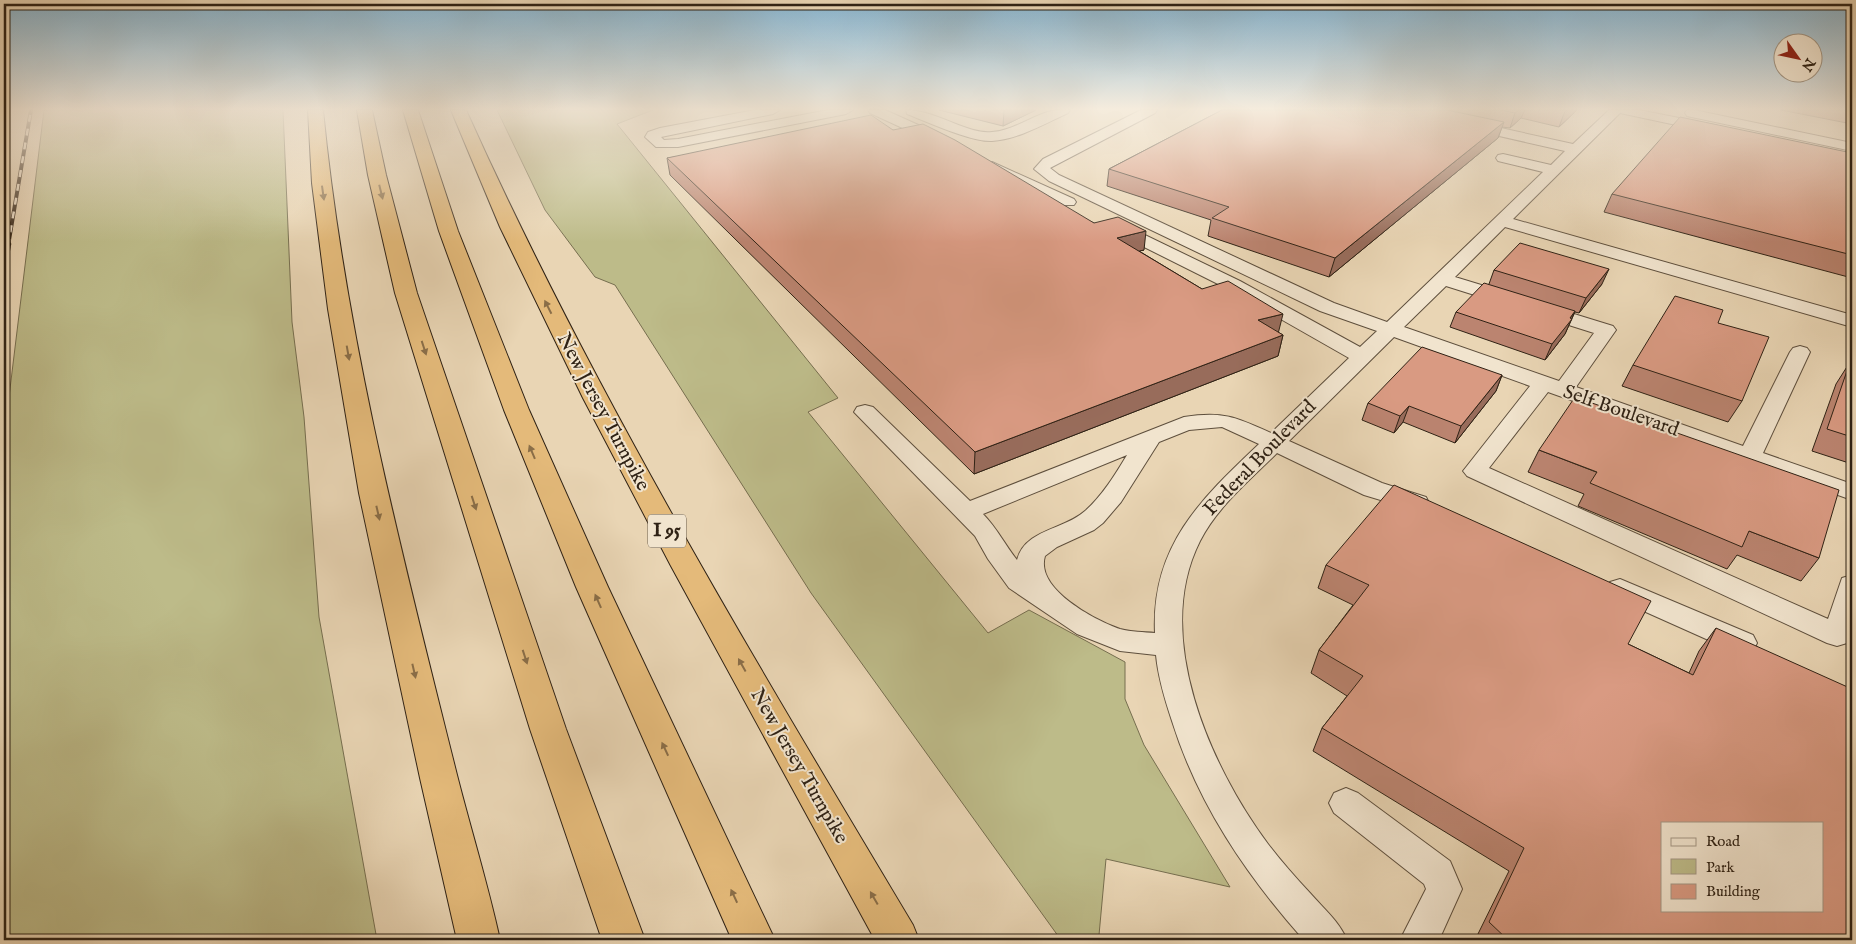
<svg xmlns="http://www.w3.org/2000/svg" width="1856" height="944" viewBox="0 0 1856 944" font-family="'IM FELL English',serif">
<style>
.green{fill:#bdbb89;stroke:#766e4f}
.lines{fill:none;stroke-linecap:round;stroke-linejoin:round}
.minor-casing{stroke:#5e4f3d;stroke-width:2}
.highway-casing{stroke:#2f2215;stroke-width:2}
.minor{fill:#f1e4ce;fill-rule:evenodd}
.highway{fill:#e4ba7a;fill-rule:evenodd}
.rail-far1-casing{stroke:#2f2215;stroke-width:4}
.rail-casing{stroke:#2f2215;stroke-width:4.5}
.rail-far1{stroke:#f1e4ce;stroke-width:2.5;stroke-dasharray:7;stroke-linecap:butt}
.rail{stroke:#f1e4ce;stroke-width:3;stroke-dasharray:9;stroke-linecap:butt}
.wall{fill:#bb8470;stroke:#2f2215}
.shaded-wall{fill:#986c5b;stroke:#2f2215}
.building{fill:#d99a82;stroke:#2f2215;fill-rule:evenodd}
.oneway{fill:#8a6e48}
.labels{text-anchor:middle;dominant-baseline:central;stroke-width:4;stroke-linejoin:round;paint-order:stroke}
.shield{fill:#f1e4ce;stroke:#695c4c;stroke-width:1}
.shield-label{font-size:19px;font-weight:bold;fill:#2f2215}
.street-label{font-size:20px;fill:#2f2215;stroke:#f1e4ce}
</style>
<rect width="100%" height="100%" fill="#e9d5b4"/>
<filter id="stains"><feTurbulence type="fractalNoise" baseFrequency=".004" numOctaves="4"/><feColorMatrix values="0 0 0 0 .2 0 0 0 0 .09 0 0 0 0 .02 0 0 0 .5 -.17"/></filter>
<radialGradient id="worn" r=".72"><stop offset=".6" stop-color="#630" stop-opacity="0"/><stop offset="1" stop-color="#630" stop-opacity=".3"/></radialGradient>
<path class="green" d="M44,110H283L292,322L304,417L319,617L377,940H4V438Z
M497,110H653L617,124L838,398L808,412L988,633L1029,610L1125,662V699L1144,745L1230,887L1106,859L1099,935L1104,940H1061L811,593L615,285L595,277L545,210Z"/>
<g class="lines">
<defs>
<path id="minor" d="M755,110H780L773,114L661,137L664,140L678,139L828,110H853L846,114L678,147H656L645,137L648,132L660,128Z
M868,110H885L945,137L947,140L945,143H935L870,113Z
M906,110C936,110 968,135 992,132C1020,130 1042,106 1070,110L1068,113C1044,124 1019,139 992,141C971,142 928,122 907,114Z
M1141,110H1157L1155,113L1050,168L1059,175L1334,303L1387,322L1543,172L1498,161L1496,158L1498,155L1503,154L1551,165L1565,151L1464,128L1462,125L1464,122L1469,121L1573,144L1609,110H1639L1714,125L1716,128L1709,132L1620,113L1513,219L1852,315V327L1505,227L1455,277L1514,295L1516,299L1514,303L1507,305L1500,303L1446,286L1404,327L1559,381L1594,333L1534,314L1531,310L1534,306L1541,304L1548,306L1613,326L1616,330L1576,387L1743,446L1790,352L1793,348L1800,346L1807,348L1810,352L1763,453L1852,484V500L1548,392L1489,468L1828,619L1842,578L1852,575V631L1847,643L1837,646L1827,643L1467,476L1463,471L1467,466L1530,386L1394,337L1289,441L1382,483L1426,497L1429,503L1426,509L1417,511L1364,495L1277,453C1250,480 1218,506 1200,541C1152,636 1210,766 1268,844C1281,861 1295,877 1310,893C1323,908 1339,921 1347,940H1304C1246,875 1198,804 1172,721C1165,700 1158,677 1156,655L1120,651L1077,634L1009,588L988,559L975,536L854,412L857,407L865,405L873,407L970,501L1184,417C1223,411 1236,417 1271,433L1349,358L1228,289L1110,230L1108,226L1110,222L1116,221L1240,281L1360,347L1377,331L1320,311L1049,181L1034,169L1043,159ZM1222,427L1259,444C1201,499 1151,546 1155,633C1144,632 1131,632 1120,629C1095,620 1035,589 1045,556L1057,547L1094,530L1103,523L1121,502L1159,442L1189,430ZM1127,455C1115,475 1102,496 1085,511C1064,530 1025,529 1017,560C1005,545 997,528 983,514Z
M1687,110H1694L1852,143V151L1687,116L1685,113Z
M992,162L1074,199L1076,202L1074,205H1062L987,169L985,166L987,163Z
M1620,579L1753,635L1757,643L1753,651L1743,654L1733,651L1610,596L1606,589L1610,582Z
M1346,788L1358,793L1450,861L1462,889L1439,940H1400L1426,889L1424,884L1334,813L1329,803L1334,793Z"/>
<path id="highway" d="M308,110H323C345,336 402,555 457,775C471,830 488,885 500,940H457L420,778L359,493L328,309L312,183Z
M357,110H372L386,175L417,293L566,729L645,940H602L530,729L395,293L368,175Z
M403,110H418L458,231L529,410L608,587L775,940H732L576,587L504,410L439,231Z
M451,110H466C593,393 754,659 913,925L919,940H875L671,566L583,398L500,227Z"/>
</defs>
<use href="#minor" class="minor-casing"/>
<use href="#highway" class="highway-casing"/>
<use href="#minor" class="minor"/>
<use href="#highway" class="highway"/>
<defs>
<path id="rail-far1" d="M8,246L31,110"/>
<path id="rail" d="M4,272L9,244"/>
</defs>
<use href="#rail-far1" class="rail-far1-casing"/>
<use href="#rail" class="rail-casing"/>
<use href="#rail-far1" class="rail-far1"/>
<use href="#rail" class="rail"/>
</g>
<path class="wall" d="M939,110H1036L1003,126Z
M1222,110H1577L1559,127L1521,118L1510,128L1502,127L1498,138L1329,277L1208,236L1211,220L1107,186L1109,169Z
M1781,110H1852V124Z
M893,130L1094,223L1144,250L1139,251L1202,289L1283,335L1278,356L974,474L670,175L667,158Z
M1852,153V278L1604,212L1612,194Z
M1494,270L1602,284L1579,313L1575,312L1565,334L1545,360L1450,327L1456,312L1489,284Z
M1718,323L1742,401L1728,422L1622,386L1633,365Z
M1850,362L1852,363V464L1812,451L1836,384Z
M1502,375L1496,391L1455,443L1403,422L1394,433L1362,420L1368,403Z
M1539,450L1819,558L1801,581L1737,555L1727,569L1578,506L1584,494L1528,472Z
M1326,565L1628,644L1689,673L1699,651L1716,628L1852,940H1475L1509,871L1313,751L1322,728L1347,696L1311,673L1319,650L1353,605L1318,588Z"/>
<path class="shaded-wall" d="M1004,110H1036L1003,126Z
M1519,110H1525L1521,118L1510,128L1515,113Z
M1567,110H1577L1559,127L1565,111Z
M1504,122L1498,138L1329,277L1335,258Z
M1146,231L1144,250L1115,257L1117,238Z
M1609,269L1602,284L1579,313L1586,298Z
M1575,311L1565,334L1545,360L1552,344Z
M1283,314L1278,334L1258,320Z
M1283,335L1278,356L974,474L975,452Z
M1502,375L1496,391L1455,443L1461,426Z
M1409,406L1403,422L1394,433L1400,416Z"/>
<path class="building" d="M1222,110H1447L1504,122L1335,258L1212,218L1229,207L1109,169Z
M1501,110H1519L1515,113Z
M871,115L893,130L923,124L955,140L1094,223L1118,217L1146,231L1117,238L1202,289L1228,281L1283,314L1258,320L1283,335L975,452L667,158Z
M1680,117L1852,153V255L1612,194Z
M1520,243L1609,269L1586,298L1494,270Z
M1484,283L1575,311L1570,318L1572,319L1552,344L1456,312Z
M1675,296L1723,310L1718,323L1769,337L1742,401L1633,365Z
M1422,347L1502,375L1461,426L1409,406L1400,416L1368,403Z
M1850,362L1852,363V437L1827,429Z
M1575,397L1839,490L1819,558L1749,531L1742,547L1590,483L1597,472L1539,450Z
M1394,485L1651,601L1628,644L1693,675L1716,628L1852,689V940H1508L1489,922L1524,848L1322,728L1363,676L1319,650L1369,585L1326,565ZM1662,823H1822V910H1662Z"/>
<defs><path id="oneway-solid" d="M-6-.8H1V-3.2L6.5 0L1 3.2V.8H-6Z" transform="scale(1.25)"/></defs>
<g class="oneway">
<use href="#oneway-solid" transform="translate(381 192) rotate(76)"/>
<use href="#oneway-solid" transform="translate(323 193) rotate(82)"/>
<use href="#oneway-solid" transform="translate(548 307) rotate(-117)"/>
<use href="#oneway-solid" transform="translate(424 348) rotate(72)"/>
<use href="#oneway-solid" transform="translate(348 353) rotate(80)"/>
<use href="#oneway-solid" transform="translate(532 452) rotate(-113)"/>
<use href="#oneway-solid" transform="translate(474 503) rotate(72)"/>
<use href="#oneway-solid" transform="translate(378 513) rotate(77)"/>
<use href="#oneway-solid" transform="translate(598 601) rotate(-114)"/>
<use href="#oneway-solid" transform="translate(525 657) rotate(72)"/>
<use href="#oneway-solid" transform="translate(742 665) rotate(-119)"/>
<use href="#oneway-solid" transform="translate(414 671) rotate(77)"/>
<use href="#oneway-solid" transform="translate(665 749) rotate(-115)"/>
<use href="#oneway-solid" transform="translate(734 896) rotate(-115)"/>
<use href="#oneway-solid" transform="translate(874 898) rotate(-120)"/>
</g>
<linearGradient id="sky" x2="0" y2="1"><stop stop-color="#88b6d2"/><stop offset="0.45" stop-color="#f5ecdd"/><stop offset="1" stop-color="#f5ecdd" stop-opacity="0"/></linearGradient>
<rect width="1856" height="242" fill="url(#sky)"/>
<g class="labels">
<rect class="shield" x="648" y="514.5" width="38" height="33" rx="4"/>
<g class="shield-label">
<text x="667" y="531">I 95</text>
</g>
<g class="street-label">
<text transform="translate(1621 411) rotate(19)">Self Boulevard</text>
<text transform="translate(603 412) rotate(62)">New Jersey Turnpike</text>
<text transform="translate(1260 458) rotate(-46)">Federal Boulevard</text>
<text transform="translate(799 766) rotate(60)">New Jersey Turnpike</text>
</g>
</g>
<rect width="1856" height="944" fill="none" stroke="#e9d5b4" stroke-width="20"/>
<rect x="5" y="5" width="1846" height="934" fill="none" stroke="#2f2215" stroke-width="2.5"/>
<rect x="10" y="10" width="1836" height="924" fill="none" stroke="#2f2215"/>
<rect x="1661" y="822" width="162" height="90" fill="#f1e4ce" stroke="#a39684"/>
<rect x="1671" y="838" width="25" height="8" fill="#f1e4ce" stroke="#a39684"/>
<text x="1706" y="846" font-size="15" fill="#2f2215">Road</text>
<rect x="1671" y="859" width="25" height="15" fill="#bdbb89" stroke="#a39684"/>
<text x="1706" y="872" font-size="15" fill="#2f2215">Park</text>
<rect x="1671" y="884" width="25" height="15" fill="#d99a82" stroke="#a39684"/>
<text x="1706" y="896" font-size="15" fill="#2f2215">Building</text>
<g transform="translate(1798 58) rotate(123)"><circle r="24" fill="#f1e4ce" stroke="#a39684"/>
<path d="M0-4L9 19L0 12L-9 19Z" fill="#8f2418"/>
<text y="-8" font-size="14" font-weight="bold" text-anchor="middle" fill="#2f2215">N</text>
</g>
<rect width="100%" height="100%" filter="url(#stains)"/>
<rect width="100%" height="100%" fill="url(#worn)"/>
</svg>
